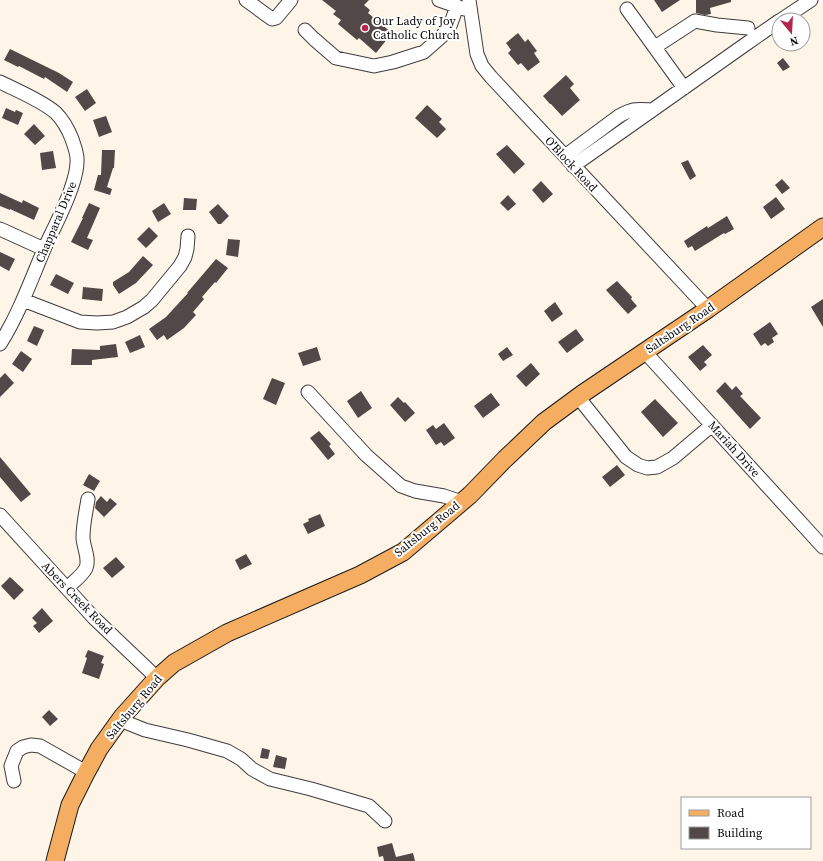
<svg xmlns="http://www.w3.org/2000/svg" width="823" height="861" viewBox="0 0 823 861" font-family="'Source Serif 4',serif">
<style>
.building{fill:#524847}
.lines{fill:none;stroke-linecap:round;stroke-linejoin:round}
.minor-casing{stroke:#3d3d3d;stroke-width:15}
.major-casing{stroke:#1b1b1b;stroke-width:19}
.minor{stroke:#fff;stroke-width:13}
.major{stroke:#f5ae61;stroke-width:17}
.poi-dot{fill:#b4274f;stroke:#fff;stroke-width:1.5}
.labels{text-anchor:middle;dominant-baseline:central;stroke-width:4;stroke-linejoin:round;paint-order:stroke}
.poi-label{font-size:12px;fill:#0a0a0a;stroke:#fff;text-anchor:start}
.street-label{font-size:12px;fill:#0a0a0a;stroke:#fff}
</style>
<rect width="100%" height="100%" fill="#fef4e7"/>
<path class="building" d="M322,0H369L364,5L370,10L368,13L392,33L376,53L359,38L357,40L338,24L341,20L333,14L336,11Z
M654,0H680L662,12Z
M696,0H731V2L710,8L711,14L705,15L696,13Z
M518,33L525,42L528,39L537,51L534,53L540,62L528,71L521,63L518,65L508,53L511,50L506,43Z
M10,49L59,73L73,82L67,92L45,77L44,79L19,66L18,67L4,60Z
M783,58L790,67L783,71L777,63Z
M566,75L574,84L570,88L580,100L562,116L551,104H550L543,96Z
M87,89L96,103L85,111L75,97Z
M427,105L442,119L439,122L446,129L437,138L415,118Z
M6,108L15,112L16,110L23,113L18,125L2,118Z
M106,116L112,132L99,137L93,120Z
M34,124L45,136L35,145L24,134Z
M507,145L525,164L514,174L496,154Z
M102,150H115L114,168H113L107,187L112,189L110,195L94,190L98,175H101Z
M53,151L56,168L42,170L40,153Z
M688,160L696,176L690,180L681,163Z
M782,179L790,188L782,194L775,185Z
M541,181L553,194L543,203L532,190Z
M0,193L22,203L23,200L39,208L34,220L10,209V210L0,206Z
M508,195L516,204L508,211L500,203Z
M776,197L785,209L771,219L763,207Z
M184,198L197,199L196,210H183Z
M89,203L100,208L87,238L93,240L88,250L71,242L83,218H82Z
M164,203L171,214L158,222L152,211Z
M218,204L229,216L221,224H218L209,212Z
M727,216L734,229L725,234L724,233L695,251L692,246L688,248L684,241L707,226L708,228Z
M149,227L158,236L146,248L137,239Z
M228,239L240,240L238,257L226,255Z
M0,252L15,259L9,271L0,266Z
M143,256L153,265L136,283L119,294L113,285V282L129,272Z
M216,259L228,268L216,283L215,282L202,297L204,299L193,312L196,315L184,328L167,340L164,335L157,340L149,329L166,317L188,293H187Z
M56,274L74,283L68,294L50,285Z
M617,281L632,297L631,299L637,306L628,314L606,290Z
M83,287L103,289L102,301L82,299Z
M823,299V327L811,307Z
M555,302L563,314L552,322L544,311Z
M770,322L778,334L772,338L774,342L768,346L765,343L761,346L753,334Z
M34,326L44,330L37,346L27,341Z
M576,329L584,340L567,353L558,342Z
M140,335L145,347L130,353L125,342Z
M116,344L118,357L92,360V365H71L72,349L100,350V346Z
M703,345L712,355L704,362L707,365L700,371L688,357Z
M317,347L321,360L303,366L298,353Z
M507,347L513,355L503,361L498,354Z
M21,351L32,359L23,372L12,364Z
M531,363L540,374L526,387L516,376Z
M5,373L14,383L0,397V378Z
M272,378L285,383L276,405L263,399Z
M725,382L732,390L736,386L743,394L740,396L761,418L750,429L716,391Z
M361,391L372,408L358,418L347,401Z
M491,393L500,405L483,418L474,406Z
M398,397L404,403L405,402L415,413L405,422L390,405Z
M655,399L678,423L663,437L641,412Z
M444,423L455,438L444,446L441,442L436,445L426,430L433,425L436,429Z
M319,431L331,444L329,446L335,454L328,460L310,438Z
M0,457L31,494L21,502L0,477Z
M617,465L625,475L610,487L602,477Z
M89,474L100,481L94,491L83,485Z
M101,496L107,502L110,498L117,504L104,517L95,508L96,502Z
M320,514L325,526L308,534L303,524L309,521L308,519Z
M246,554L252,564L240,570L235,560Z
M116,557L125,567L112,578L103,568Z
M10,577L24,590L14,600L1,586Z
M42,608L53,621L39,633L33,626L37,623L32,618Z
M88,650L104,656L101,663L104,664L99,679L82,673L87,658L85,657Z
M49,710L58,719L50,726L42,717Z
M262,748L270,750L268,759L260,758Z
M276,755L287,758L285,769L273,767Z
M392,843L396,857L413,853L415,861H384L383,856L379,857L377,847Z"/>
<g class="lines">
<defs>
<path id="minor" d="M246,0L272,19L276,18L291,0
M439,0L464,9
M469,0L477,54L482,66L491,77L708,309
M627,9L684,88
M781,20L811,0
M305,30L314,39L336,58L374,66L393,62L424,52L441,37L450,26L457,6
M655,47L695,21L717,25L748,28
M0,82C16,90 43,101 56,113C63,120 68,129 72,139C74,146 78,154 77,162C77,172 74,180 71,189C64,209 54,228 45,247C31,280 19,314 0,344
M565,156L619,116C633,108 636,109 652,110
M573,166L746,44L779,21
M0,229L44,249
M23,300L80,322L97,323L113,322L127,317L144,307L152,300L180,266L185,257L187,249L188,236
M645,352L823,547
M308,392L366,455L401,486L415,491L444,496L462,502
M578,397L626,457L638,465L647,468L657,467L673,458L712,425
M0,515L94,618L157,678
M67,588C73,582 82,576 86,568C90,558 83,547 83,537C83,524 86,512 88,499
M120,720L145,730L188,740L227,751L241,759L252,769L270,779L311,789L369,806L385,821
M14,781L11,766L17,751L23,747L31,745L40,746L86,772"/>
<path id="major" d="M55,861L70,805L85,775L99,749L122,717L157,678L174,663L227,633L360,575L403,552L470,495L505,459L544,422L582,394L708,309L823,227"/>
</defs>
<use href="#minor" class="minor-casing"/>
<use href="#major" class="major-casing"/>
<use href="#minor" class="minor"/>
<use href="#major" class="major"/>
</g>
<circle class="poi-dot" cx="365" cy="28" r="4"/>
<g class="labels">
<g class="poi-label">
<text x="373" y="21">Our Lady of Joy<tspan x="373" dy="14">Catholic Church</tspan></text>
</g>
<g class="street-label">
<text transform="translate(571 164) rotate(47)">O'Block Road</text>
<text transform="translate(56 222) rotate(-67)">Chapparal Drive</text>
<text transform="translate(680 328) rotate(-34)">Saltsburg Road</text>
<text transform="translate(734 449) rotate(48)">Mariah Drive</text>
<text transform="translate(427 529) rotate(-39)">Saltsburg Road</text>
<text transform="translate(77 598) rotate(46)">Abers Creek Road</text>
<text transform="translate(134 707) rotate(-50)">Saltsburg Road</text>
</g>
</g>
<rect x="681" y="797" width="130" height="52" fill="#ffffff" stroke="#9d9d9d"/>
<rect x="689" y="810" width="20" height="6" fill="#f5ae61" stroke="#9d9d9d"/>
<text x="717" y="817" font-size="12" fill="#0a0a0a">Road</text>
<rect x="689" y="827" width="20" height="12" fill="#524847" stroke="#9d9d9d"/>
<text x="717" y="837" font-size="12" fill="#0a0a0a">Building</text>
<g transform="translate(791 32) rotate(162)"><circle r="19" fill="#ffffff" stroke="#9d9d9d"/>
<path d="M0-3L7 15L0 10L-7 15Z" fill="#b4274f"/>
<text y="-6" font-size="11" font-weight="bold" text-anchor="middle" fill="#0a0a0a">N</text>
</g>
</svg>
